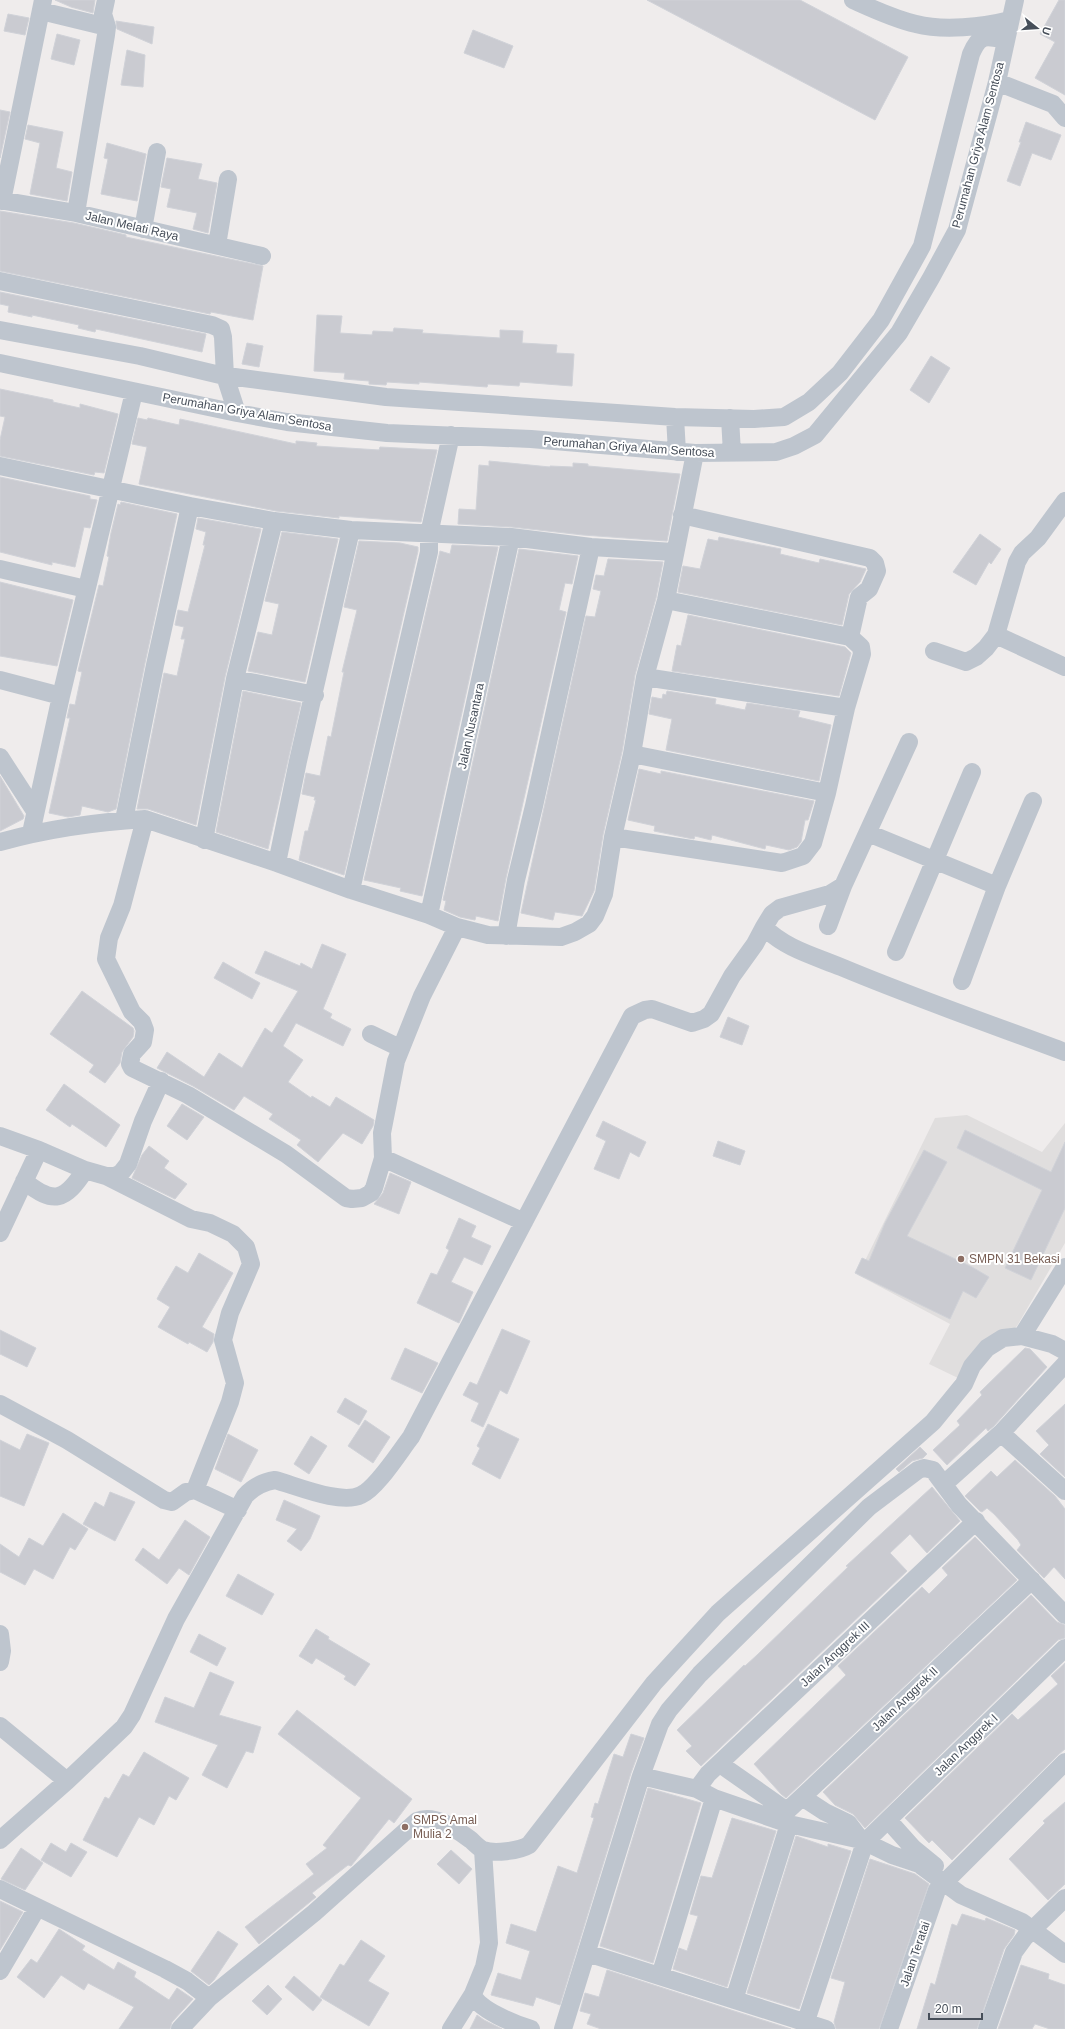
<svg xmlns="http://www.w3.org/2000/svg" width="1065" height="2029" viewBox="0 0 1065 2029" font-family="Arial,sans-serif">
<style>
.education{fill:#e0dede}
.building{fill:#cacbd1;stroke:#d0d2d8}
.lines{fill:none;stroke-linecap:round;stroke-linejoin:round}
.minor{stroke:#bec5ce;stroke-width:18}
.education-dot{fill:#8d6e63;stroke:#fff;stroke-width:1.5}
.labels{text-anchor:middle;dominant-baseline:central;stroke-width:4;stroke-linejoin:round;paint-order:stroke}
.street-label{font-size:12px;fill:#464e59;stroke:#fff}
.education-label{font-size:12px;fill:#785e54;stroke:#fff;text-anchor:start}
</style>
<rect width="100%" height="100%" fill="#efecec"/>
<path class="education" d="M967,1115L1042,1152L1065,1123V1243L1017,1326L958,1378L929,1364L950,1324L858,1275L935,1118Z"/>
<path class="building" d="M55,0H95L93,13L71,7Z
M647,0H800L908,57L875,120Z
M1059,0H1065V95L1035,78L1055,42L1040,34Z
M8,14L29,18L25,35L4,31Z
M116,21L154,27L152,44L117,29Z
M473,30L513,46L504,68L464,53Z
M57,34L80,40L74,65L51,59Z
M127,50L145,55L143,87L121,85Z
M0,110L10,112L0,158Z
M1026,122L1061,135L1051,160L1032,153L1020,186L1007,181L1021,142H1019Z
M28,125L63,132L56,168L72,172L67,201L30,194L40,143L25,139Z
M107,143L146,154L137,201L101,194L108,159L104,158Z
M167,158L202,164L198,179L217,183L208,233L193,229L197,213L167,207L171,189L161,187Z
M0,211L74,223L126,235V237L263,266L253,320L211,312L210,314L0,271Z
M0,292L206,334L202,352L96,329L95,332L78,328L79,325L32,315V317L8,312L9,306L0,304Z
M317,315L342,316L340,333L372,335L373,331L393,332L394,328L423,330L422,333L500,338V330L523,331L522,343L557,345L556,353L574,354L572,386L520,382L519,386L488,384L487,387L419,382V384L387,382L386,385L369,384V381L344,379L345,373L314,371Z
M247,343L263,346L259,367L242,364Z
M931,356L950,368L929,403L910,390Z
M0,389L53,400V402L80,408V404L118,414L104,473L95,472L94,475L0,456V440L5,417L0,416Z
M138,418L147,420L148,418L179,425L180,419L296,444V441L317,443L316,446L379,450L380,447L437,450L421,522L339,516V518L276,511L139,484L147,447L132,444Z
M489,461L550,467V466L573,467V463L588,464V466L680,474L667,541L583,535L512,527L458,524L459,509L476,510L479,465L489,466Z
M0,477L90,496V499L97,500L90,528L84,527L75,567L52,562V565L0,552Z
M121,502L177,514L145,663L116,809L108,812L82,806L80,815L68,817L49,813L70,718H67L70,704L75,705L82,672L78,671L99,585L103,586L109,557L107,556L111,533L118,504L120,505Z
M198,518L261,529L225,677L196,825L148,809H137L164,673L177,676L185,639H181L184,627L175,625L178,610L188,612L205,545H203L206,532L196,529Z
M282,532L338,539L305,682L248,671L258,632L272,635L279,604L265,601Z
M980,534L1001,549L991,564L989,562L976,585L953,572Z
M719,537L781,549L780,554L819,563L820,559L866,569L860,582L849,594L842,625L678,592L683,566L700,569L708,539L718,541Z
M359,541L400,543L418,547V551L344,875L299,860L305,831H308L316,800H314L315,797L302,794L306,773L320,776L328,736L331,737L344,672H342L357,610L344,607Z
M452,545L498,547L422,896L400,891L401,888L364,880L440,551L450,554Z
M519,549L578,556L572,584L565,583L559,610L566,612L506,878L498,921L476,916L475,920L460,917L444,910L446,901L443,900Z
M608,559L663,562L656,598L635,675L622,752L603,835L594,891L582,916L555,912L553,920L521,913L586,616L595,617L601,591L593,589L596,575L604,576Z
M0,582L73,600L57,666L0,656Z
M688,615L845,647L851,653L839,696L672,671L677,645L681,646Z
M243,691L301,703L268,849L216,832Z
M667,691L716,699L715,704L745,710L747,703L800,711L798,717L831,725L819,781L666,750L672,719L649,714L652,697L662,699L663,694L666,695Z
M639,769L661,774V771L814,801L808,820H805L801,842L797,847L789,850L766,845L765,849L712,835L711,840L695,836L694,839L688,838L654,831L655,826L628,820Z
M0,776L24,816L23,819L0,831Z
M322,944L346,954L323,1009L332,1014L330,1018L351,1029L343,1046L296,1023L283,1046L303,1060L288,1082L311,1098L312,1096L330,1107L336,1097L374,1120L373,1126L362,1144L343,1133L318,1162L297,1145L301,1140L269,1119L273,1114L244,1096L234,1110L193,1086L157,1068L167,1052L204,1077L219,1053L242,1068L265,1028L272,1033L298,991L255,973L265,951L300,966L301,963L312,969Z
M223,962L260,983L252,999L214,978Z
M82,991L133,1028L134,1031L133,1037L122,1052L120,1063L105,1083L89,1072L94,1065L50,1034Z
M728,1017L749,1026L742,1045L720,1037Z
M64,1084L120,1125L106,1147L72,1124L70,1127L46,1110Z
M182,1104L204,1117L187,1140L167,1126Z
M603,1121L646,1142L639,1157L630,1152L619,1179L594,1169L606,1141L596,1136Z
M965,1130L1051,1172L1065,1142V1208L1031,1280L1005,1268L1042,1190L957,1148Z
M718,1141L745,1151L740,1165L713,1156Z
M149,1146L169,1161L164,1168L187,1184L175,1199L132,1178L142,1155Z
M924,1150L947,1162L907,1236L972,1267L989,1277L976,1298L963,1291L950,1319L855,1273L862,1258L869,1261L885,1223Z
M390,1173L411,1182L399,1214L374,1204L383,1193Z
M459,1218L476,1226L471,1237L491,1246L482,1265L464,1257L451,1282L473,1292L459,1323L417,1303L431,1273L437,1275L449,1250L446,1248Z
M199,1253L233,1273L202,1327L214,1334L213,1342L207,1352L189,1342L188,1344L158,1327L170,1307L157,1299L160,1293L176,1266L188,1273Z
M502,1329L530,1341L507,1394L500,1390L483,1427L471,1421L479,1403L463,1395L470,1382L477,1385Z
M0,1330L36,1348L27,1367L0,1354Z
M405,1348L438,1363L422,1393L391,1379Z
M1025,1348L1030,1349L1047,1367L994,1426L988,1431L986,1428L947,1465L933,1450L960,1425L957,1421L982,1395L980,1392Z
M345,1398L367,1411L359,1425L337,1412Z
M1065,1404V1477L1040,1454L1049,1445L1036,1431Z
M365,1420L390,1437L373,1463L348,1446Z
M488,1424L519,1439L500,1479L472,1464L480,1448L477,1446Z
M27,1434L49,1443L24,1506L0,1496V1440L20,1450Z
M228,1434L258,1450L241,1482L215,1469Z
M311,1436L327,1446L309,1474L294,1464Z
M920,1447L927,1454L923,1458L912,1461L899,1472L896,1469Z
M1015,1460L1055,1496L1065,1509V1579L1054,1567L1044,1578L1017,1550L1021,1545L1018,1540L994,1514L987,1508L982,1512L980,1511L965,1496L991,1471L997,1477Z
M932,1487L960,1521L927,1553L910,1534L890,1553L907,1571L701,1766L686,1751L692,1746L677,1730L744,1665L745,1666L757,1655L848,1567L846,1566Z
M110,1492L135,1502L115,1541L83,1524L95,1502L104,1507Z
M284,1500L320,1516L310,1539L301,1551L287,1541L297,1529L276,1520Z
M63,1513L88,1529L75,1550L70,1547L53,1579L34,1569L25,1585L0,1572V1544L19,1557L29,1538L43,1546Z
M185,1520L210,1537L189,1575L179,1568L167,1584L135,1560L143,1548L159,1560Z
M975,1537L1017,1580L786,1798L781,1794L754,1764L846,1675L838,1666L922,1587L929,1594L948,1575L942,1568Z
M238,1574L274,1594L262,1615L226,1596Z
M1031,1595L1057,1622L1065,1625V1638L1058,1640L865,1828L853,1814L835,1805L823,1792Z
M316,1629L329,1637L328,1639L370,1664L355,1686L344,1679L346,1676L316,1658L312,1664L299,1656Z
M199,1634L226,1648L217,1666L190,1652Z
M1065,1663V1749L1058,1755L952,1860L932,1840L929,1843L905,1818L1012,1714L1018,1720L1058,1684L1051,1676Z
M210,1672L234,1682L219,1715L261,1727L253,1753L246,1751L227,1788L202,1775L218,1745L155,1722L165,1697L194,1708Z
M297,1710L412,1799L394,1823L389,1819L351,1866L348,1865L312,1893L316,1897L259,1944L245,1927L314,1874L306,1864L327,1848L323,1845L361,1798L278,1734Z
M631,1734L644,1738L631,1773L560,2005L536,1997L533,2006L491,1995L498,1973L521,1980L530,1951L506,1943L511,1924L536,1932L558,1866L577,1873L594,1818L591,1817L595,1803L598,1804L614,1754L623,1757Z
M144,1752L189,1778L176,1800L169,1796L154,1825L139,1817L117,1857L83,1840L105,1797L109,1799L123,1774L129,1777Z
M648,1788L701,1803L653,1963L600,1946Z
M1065,1802V1884L1048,1900L1009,1859L1045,1823L1043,1821Z
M732,1818L776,1831L727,1987L673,1969L679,1948L687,1951L698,1916L690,1914L701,1876L712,1878Z
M796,1836L828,1847V1844L851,1851L799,2009L747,1993Z
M51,1843L66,1852L71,1843L87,1852L71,1877L41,1860Z
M21,1848L43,1863L25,1890L1,1879Z
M451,1850L472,1869L459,1884L437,1864Z
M870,1859L915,1874L929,1884L879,2029H836L834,2022L845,1982L831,1978Z
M0,1901L23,1912L0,1950Z
M962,1914L985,1921L986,1918L1015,1930L1014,1935L1004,1949L977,2029H917L931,1983L935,1985L952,1924L957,1926Z
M59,1929L85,1946L82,1950L114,1970L118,1962L136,1972L134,1977L169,2000L177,1988L193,1999L172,2022L170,2029H119L134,2007L88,1983L84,1990L61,1975L44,1998L17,1977L31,1959L37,1963Z
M218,1931L238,1944L214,1980L209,1985L191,1971Z
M361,1940L385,1956L368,1981L389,1993L369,2026L320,1997L340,1964L344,1966Z
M1021,1965L1049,1974L1048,1979L1065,1985V2029H1050L1035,2024L1032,2029H998Z
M607,1970L731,2010L791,2029H601L587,2024L591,2014L580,2011L585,1993L599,1997Z
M294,1976L322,2000L313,2011L285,1987Z
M268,1985L282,1999L267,2015L252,2001Z
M477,2015L484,2020L502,2029H470Z"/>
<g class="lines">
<path class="minor" d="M853,0C873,9 894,19 916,24C943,31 983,27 1010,20
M41,11L107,27
M997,82L1053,104L1065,118
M0,200L76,213L262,256
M2,201L43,0
M76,213L106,35L107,27L103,14L106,0
M143,229L157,152
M217,245L228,179
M0,281L212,325L221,329L223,337L225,376L237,413
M0,330L140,356L220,375L386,397L675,417L754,419L784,417L809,402L840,373L881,320L922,246L971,54C980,33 986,36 1006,40
M0,363L237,413L287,422L387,433L531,439L695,453L776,452L794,446L815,435L899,333L931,278L957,230L997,82L1015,0
M675,417L677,452
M730,418L732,453
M0,466L190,506L274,521L351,530L511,537L591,547L674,552
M0,569L86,589
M666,600L850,637
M996,635L1065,667
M934,651L966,662L976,657L986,648L996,635L1017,562L1022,553L1038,538L1065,501
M645,677L846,708
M235,679L315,695
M0,680L61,696
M632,754L827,793
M0,757L35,811
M145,819L122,906L109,938L106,959L132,1012L142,1022L145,1030L143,1042L132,1054L130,1064L132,1068L188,1095L286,1154L346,1198L352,1199L362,1198L371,1193L374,1188L383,1158L382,1133L396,1061L422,996L457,927
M124,820L155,665L190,506
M31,833L61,696L134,392
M868,833L997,886L1033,801
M613,837L782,863L803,856L813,843L827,793L846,708L862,654L861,647L850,637L859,597L869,589L877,571L875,563L870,558L682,515
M204,840L235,679L274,521
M0,842C47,829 96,822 145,819L277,863L351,890L429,915L457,927L488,935L561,937L575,932L589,924L595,916L604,894L613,837L632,754L645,677L666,600L695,453
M277,863L298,761L351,530
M351,890L429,552V534L451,435
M429,915L511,537
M828,926L843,886
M764,927L772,914L780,908L830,894L843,886L909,742
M506,936L516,880L534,806L591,547
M896,952L972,772
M962,981L997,886
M371,1034L400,1048
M0,1136L39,1150L0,1233
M39,1150L85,1170L106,1176H115L121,1173L128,1164L143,1121L161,1081
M383,1158L524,1222
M106,1176L191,1219L210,1223L233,1234L246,1247L251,1264L230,1313L223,1340L235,1383L230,1402L195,1490
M24,1181C54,1205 65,1201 85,1170
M1022,1336L1065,1267
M0,1404L67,1440L164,1500L172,1502L186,1492L195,1490L238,1510
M1001,1433L1065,1491
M944,1484L1001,1433L1065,1364
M0,1634L2,1651L0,1662
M0,1726L67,1781
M720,1764L787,1811
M641,1776L697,1789L714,1798L789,1824L861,1840L892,1855L919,1864L961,1895L1022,1922L1065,1954
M697,1789L708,1774L976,1521
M802,1797L825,1812L848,1823L861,1840
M781,1820L787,1811C869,1735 949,1657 1032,1580
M888,1820L913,1848L935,1866
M0,1840L67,1781L124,1727L132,1715L176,1619L245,1496C254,1486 263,1482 275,1480C297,1486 341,1505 361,1495C377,1488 400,1451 411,1437L632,1016L645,1010L652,1009L692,1023L704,1019L711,1014L732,976L755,944L764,927C784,948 814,956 841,967C915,998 990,1024 1065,1052
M483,1850L489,1943L484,1967L473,1994C476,2009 517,2025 531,2029
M0,1889L165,1969L187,1981L209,1998
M587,1953L826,2029
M0,1971L37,1908
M660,1976L714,1798
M734,2000L789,1824
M805,2024L865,1842L1065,1648
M180,2029L209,1998L314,1913L417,1821C435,1813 457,1830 471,1840C474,1843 479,1848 483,1850C494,1854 519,1851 529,1845L654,1683L718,1613L933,1422L964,1384L972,1366L987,1348L1003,1338L1022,1336L1052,1344L1065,1351
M451,2029L473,1994
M563,2029L641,1776L660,1724L669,1710L700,1674L869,1507L918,1470L924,1468L933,1470L959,1505L1065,1615
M889,2029L937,1890L1065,1762
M987,2029L1014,1952L1025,1937L1065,1898"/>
</g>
<g class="education-dot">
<circle cx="961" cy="1259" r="4"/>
<circle cx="405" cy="1827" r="4"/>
</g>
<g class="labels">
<g class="street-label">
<text transform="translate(978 145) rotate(-75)">Perumahan Griya Alam Sentosa</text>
<text transform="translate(132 226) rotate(13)">Jalan Melati Raya</text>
<text transform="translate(247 412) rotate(10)">Perumahan Griya Alam Sentosa</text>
<text transform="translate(629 447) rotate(4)">Perumahan Griya Alam Sentosa</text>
<text transform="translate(471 726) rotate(-78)">Jalan Nusantara</text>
<text transform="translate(835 1654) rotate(-43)">Jalan Anggrek III</text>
<text transform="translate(905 1699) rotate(-44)">Jalan Anggrek II</text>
<text transform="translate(966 1745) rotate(-44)">Jalan Anggrek I</text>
<text transform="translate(915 1954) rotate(-71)">Jalan Teratai</text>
</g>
<g class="education-label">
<text x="969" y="1259">SMPN 31 Bekasi</text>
<text x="413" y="1820">SMPS Amal<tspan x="413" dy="14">Mulia 2</tspan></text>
</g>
</g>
<g transform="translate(1037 28) rotate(107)" stroke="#ffffff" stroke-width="3" paint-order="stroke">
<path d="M0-3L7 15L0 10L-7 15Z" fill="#464e59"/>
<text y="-6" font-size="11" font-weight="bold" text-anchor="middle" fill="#464e59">U</text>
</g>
<path d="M929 2013v6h53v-6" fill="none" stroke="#464e59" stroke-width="2"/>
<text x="935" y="2013" font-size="12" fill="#464e59" stroke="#ffffff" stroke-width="3" paint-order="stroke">20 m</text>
</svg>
